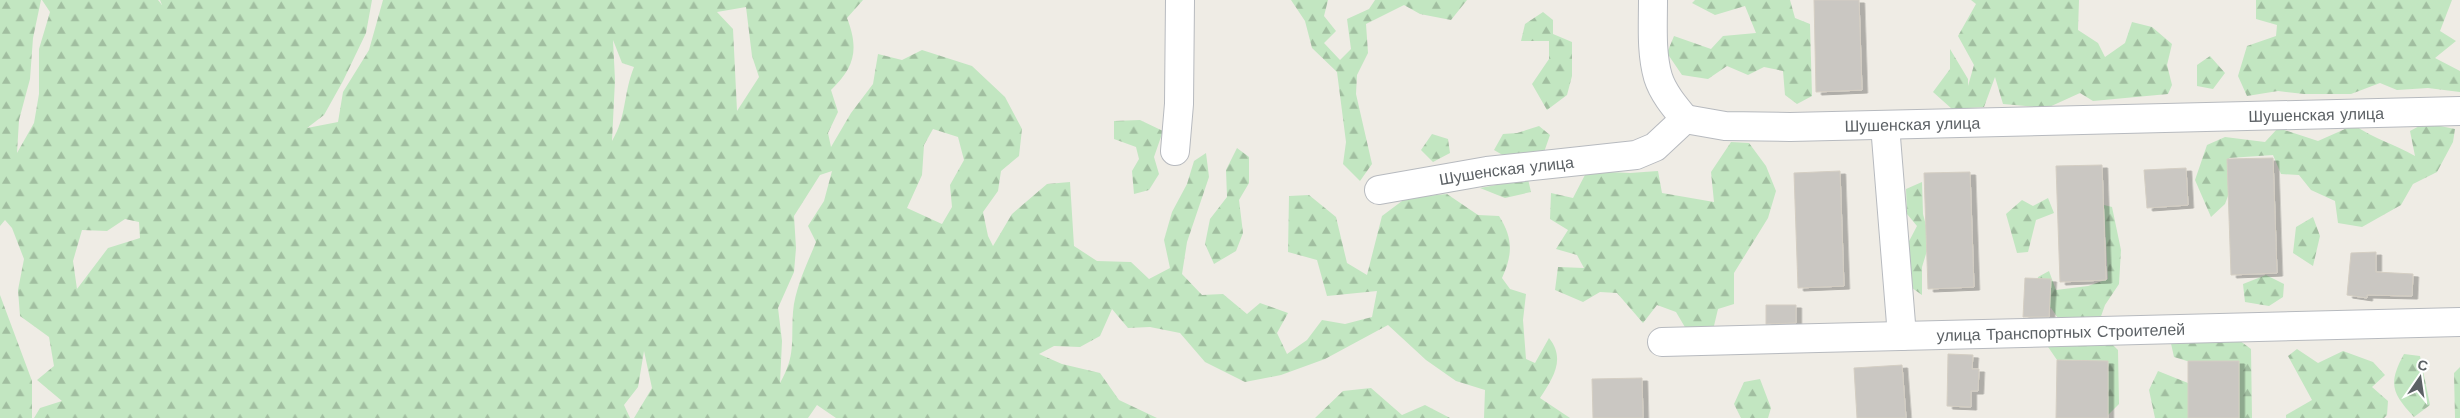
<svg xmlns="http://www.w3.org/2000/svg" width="2460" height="418" viewBox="0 0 2460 418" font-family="'Work Sans',sans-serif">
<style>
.forest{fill:url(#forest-firs);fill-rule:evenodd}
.building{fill:#cac7c2;stroke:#d4cec3;filter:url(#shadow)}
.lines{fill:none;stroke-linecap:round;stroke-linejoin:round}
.minor-casing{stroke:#b7babf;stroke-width:30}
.minor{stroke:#fff;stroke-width:28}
.labels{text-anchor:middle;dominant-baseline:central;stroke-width:4;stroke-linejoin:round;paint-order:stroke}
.street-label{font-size:16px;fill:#5c6165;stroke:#fff}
</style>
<defs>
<pattern id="forest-firs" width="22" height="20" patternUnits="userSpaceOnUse" patternTransform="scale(1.25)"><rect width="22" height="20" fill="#c2e6c1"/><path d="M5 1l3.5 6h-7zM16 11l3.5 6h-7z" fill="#a1bea0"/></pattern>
<filter id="shadow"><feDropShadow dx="5.5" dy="3" stdDeviation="0" flood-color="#0004"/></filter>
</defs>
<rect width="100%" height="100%" fill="#efece5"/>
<path class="forest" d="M0,0H41L33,38L30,79L19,120L17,153L34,123L39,94V49L50,12L42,0H158L162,5L160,0H372L366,33L343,81L324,115L307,128L338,122L343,92L369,50L383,0H863L847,18C859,49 855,67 831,90L838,112L828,133L831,147L851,113L873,84L878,54L902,60L922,50L972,66L1005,97L1022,129L1019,156L1001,171L998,191L983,212L988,236L993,246L1012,214L1047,184L1070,182L1074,246L1097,261L1131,262L1149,279L1170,268L1164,240L1172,212L1187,184L1194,161L1206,153L1209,177L1187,242L1182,274L1202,295L1223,294L1247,314L1260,303L1288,313L1277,333L1287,354L1307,340L1322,320L1345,324L1372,317L1377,291L1327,296L1317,260L1288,252L1289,196L1309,195L1336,217L1347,263L1367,275L1382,216L1406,198L1447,194L1478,215L1499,216C1513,238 1513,254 1502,278L1510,289L1526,294L1523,320L1526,359L1535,363L1549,338C1566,359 1553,378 1540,398L1570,418H1484L1485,390L1456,381L1426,360L1388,325L1325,359L1281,375L1245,382L1205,362L1180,333L1150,327L1128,328L1112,309L1100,336L1080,347L1054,346L1039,354L1062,364L1100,373L1119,400L1157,418H836L817,405L808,418H634L652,388L644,351L638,387L624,405L630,418H34L40,408L62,401L37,380L54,366L49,337L20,316L18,290L24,259L12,228L5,220L0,226ZM746,7L752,56L759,77L737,111L733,29L717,12ZM613,40L622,63L634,67C623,94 627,116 612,141L615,80ZM933,129L958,137L964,160L950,185L952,207L942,224L907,208L922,175L924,145ZM832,171L824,201L808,226L816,242C807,264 795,288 793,312C791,342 796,355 780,383L782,341L778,308L794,272L796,248L794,216L820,175ZM125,219L139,222L140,238L108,248L77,289L73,261L82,230L107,231Z
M1291,0H1328L1324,16L1336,31L1324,43L1340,60L1351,49L1347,19L1369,9L1375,0H1467L1451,20L1420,14L1404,5L1366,24L1368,53L1357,75L1356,94L1372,164L1360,181L1343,164L1346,142L1337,72L1312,48L1305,21Z
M1695,0H1790L1795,18L1810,24L1812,96L1797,104L1785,95L1783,71L1764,67L1748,75L1727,66L1708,79L1682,75L1667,53L1674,36L1711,49L1723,36L1756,33L1745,6L1715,15L1692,3Z
M1971,0H2079L2078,30L2098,43L2105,57L2125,43L2132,22L2152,27L2172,44L2167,65L2172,85L2168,94L2093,101L2080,93L2047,108L2003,104L1995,77L1984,107L1952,109L1933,92L1950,69V49L1968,79V86L1974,65L1958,36L1976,4Z
M2256,0H2452L2440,31L2456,41L2435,58L2460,71V92L2428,88L2397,90L2380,83L2351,94H2304L2278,91L2247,96L2238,76L2247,46L2276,36L2277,25L2256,19Z
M1543,12L1553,20V34L1572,42V76L1567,95L1547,110L1532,84L1549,59V41H1521L1525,24Z
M2210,56L2225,73L2213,89L2197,86V65Z
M1140,120L1163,131L1154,157L1159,174L1149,190L1134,194L1132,171L1139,159L1136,147L1114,139V121Z
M2425,123L2455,129L2453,142L2437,172L2413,184L2401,205L2362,227L2338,223L2335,201L2311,190L2299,175L2281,174L2273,155L2229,158L2235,177L2225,204L2211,217L2195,180L2207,145L2225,137L2265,142L2278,128L2318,141L2354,125C2374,139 2394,144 2415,156L2410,131Z
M1539,126L1550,135L1543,155L1518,164L1494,150L1503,134L1517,133Z
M1432,134L1448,139L1450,153L1433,162L1421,150Z
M1731,142L1749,143L1766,166L1776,191L1768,218L1734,273V304L1718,309L1713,330L1689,334L1676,312L1657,305L1643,323L1617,293L1600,292L1583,302L1555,290L1558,267L1584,268L1577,255L1556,249L1568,230L1550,219L1551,193L1573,198L1587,171L1630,173L1658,171L1662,193L1714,202L1711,172Z
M1237,148L1249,157V183L1239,200L1243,233L1236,251L1214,264L1205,244L1210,219L1227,197L1226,170Z
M1528,179L1531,192L1505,198L1480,188Z
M1922,182L1923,214L1930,241L1922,267V295L1905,283L1906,247L1917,226L1907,214L1906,189Z
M2048,198L2054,213L2036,220L2028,252L2017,253L2006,214L2022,200L2033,206Z
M2104,205L2112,207L2121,250L2119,284L2105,305L2099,322L2060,321L2036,286L2038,277L2049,271L2056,290L2088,286L2108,279Z
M2313,217L2320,236L2313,266L2293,253L2296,227Z
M2266,275L2284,284L2283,297L2269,306L2245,302L2243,284Z
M0,295L32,381V418H0Z
M2232,335L2251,349L2252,418H2239V361H2187L2174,357L2170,339Z
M2107,339L2118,350L2119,404L2108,415V361L2057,360L2044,341Z
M2297,349L2318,363L2343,351L2373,362L2385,375L2372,387L2388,401L2387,415L2384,418H2286V415L2312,400L2288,356Z
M2404,354L2420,356L2430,405L2414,417C2393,394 2387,385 2404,354Z
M2460,367V418H2455L2454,373Z
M2158,371L2188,383V418H2155L2149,390Z
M1760,379L1771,408L1768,418H1741L1734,404L1744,382Z
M1371,388L1402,415L1425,405L1450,418H1315L1343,391Z"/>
<path class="building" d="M1814,0H1859L1862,90L1816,92Z
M2273,158L2277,273L2231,275L2227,159Z
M2102,165L2106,280L2060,282L2056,166Z
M2186,168L2188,205L2147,208L2144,170Z
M1840,171L1844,286L1798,288L1794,173Z
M1970,172L1974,287L1928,289L1924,173Z
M2376,252V272L2413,274L2412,296L2367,295V298L2347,295L2351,253Z
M2025,278L2051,279L2049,317H2023Z
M1766,305H1796V323L1766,324Z
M1948,354L1973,355L1972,369H1979L1978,391H1971V407L1947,406Z
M2057,360L2108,361V418H2056Z
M2188,361H2239V418H2188Z
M1902,365L1906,418H1857L1854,368Z
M1642,378L1643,418H1593L1592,379Z"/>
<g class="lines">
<defs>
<g id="minor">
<path d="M1653,0C1653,25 1651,53 1658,77C1663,93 1675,107 1685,119"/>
<path id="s1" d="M1685,119L1725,126L1790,127L2460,111"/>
<path d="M1885,125L1902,336"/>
<path d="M1175,151L1179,104L1180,0"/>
<path id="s2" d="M1379,190L1487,171L1636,155L1655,147L1685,119"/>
<path id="s3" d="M1662,342L2460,322"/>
</g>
</defs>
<use href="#minor" class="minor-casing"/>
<use href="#minor" class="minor"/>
</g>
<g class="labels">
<g class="street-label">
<text stroke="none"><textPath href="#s1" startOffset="632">Шушенская улица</textPath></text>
<text stroke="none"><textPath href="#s1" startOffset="228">Шушенская улица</textPath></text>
<text stroke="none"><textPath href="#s2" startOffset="129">Шушенская улица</textPath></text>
<text stroke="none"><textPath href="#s3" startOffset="399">улица Транспортных Строителей</textPath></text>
</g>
</g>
<g transform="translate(2420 378) rotate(13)" stroke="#ffffff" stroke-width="4" paint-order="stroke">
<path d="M0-4L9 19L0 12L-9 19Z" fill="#5c6165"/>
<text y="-8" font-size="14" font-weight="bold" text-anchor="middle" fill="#5c6165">С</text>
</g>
</svg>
